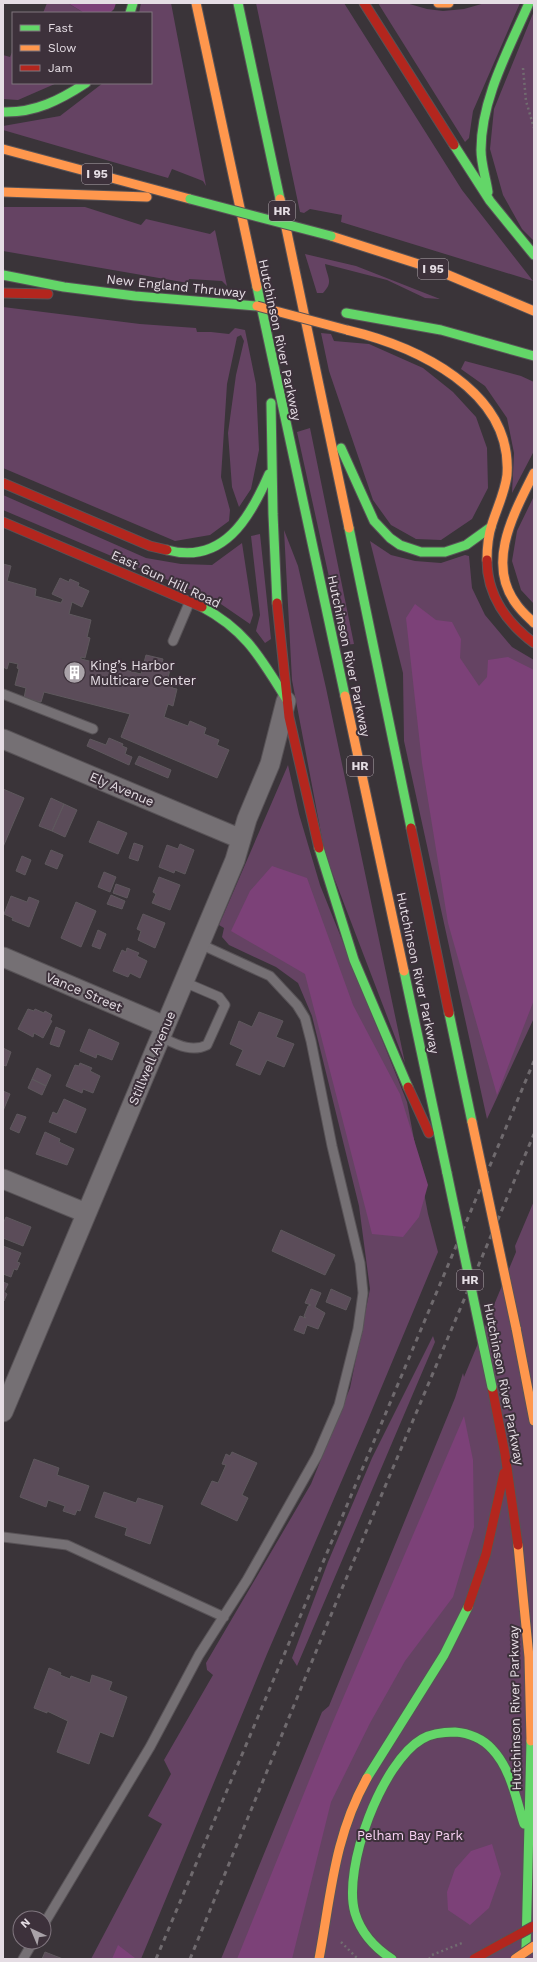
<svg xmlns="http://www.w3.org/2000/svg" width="537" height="1962" viewBox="0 0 537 1962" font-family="'Work Sans',sans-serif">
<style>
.green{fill:#654363}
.forest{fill:#7c4178}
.building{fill:#5b4c59;stroke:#5e585d}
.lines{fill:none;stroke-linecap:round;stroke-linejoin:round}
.lane-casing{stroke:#585357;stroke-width:11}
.street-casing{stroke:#585357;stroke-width:21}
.fast-casing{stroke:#585357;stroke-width:11}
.slow-casing{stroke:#585357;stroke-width:11}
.jam-casing{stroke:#585357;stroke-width:11}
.path{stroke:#716c70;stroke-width:2.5;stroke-dasharray:2 3;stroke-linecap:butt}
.lane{stroke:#757074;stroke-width:9}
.street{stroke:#757074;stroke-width:19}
.fast{stroke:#63d668;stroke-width:9}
.slow{stroke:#ff974d;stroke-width:9}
.jam{stroke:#b3261e;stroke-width:9}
.rail{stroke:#6f6a6e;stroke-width:3;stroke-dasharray:5 5;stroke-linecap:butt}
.fast-bridge-casing{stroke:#585357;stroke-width:11;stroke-linecap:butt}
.slow-bridge-casing{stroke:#585357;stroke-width:11;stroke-linecap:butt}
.jam-bridge-casing{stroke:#585357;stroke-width:11;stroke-linecap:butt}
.fast-bridge{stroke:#63d668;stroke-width:9}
.slow-bridge{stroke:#ff974d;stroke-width:9}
.jam-bridge{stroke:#b3261e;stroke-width:9}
.labels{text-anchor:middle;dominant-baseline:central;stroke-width:4;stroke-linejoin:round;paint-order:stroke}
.shield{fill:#3d313b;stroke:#b3a9b1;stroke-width:1}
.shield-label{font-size:12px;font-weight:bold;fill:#e5dde4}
.street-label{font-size:13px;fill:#e5dde4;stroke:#3d313b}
.poi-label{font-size:13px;fill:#e5dde4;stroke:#3d313b;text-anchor:start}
.park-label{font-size:13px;fill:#f7d0f2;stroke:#3d313b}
</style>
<rect width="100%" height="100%" fill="#3a3439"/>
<path class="green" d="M47,3H68L84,13H43Z
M141,3H171L206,186L203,181L172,169L168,178L3,130V126L60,116L103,83H151V13H139Z
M256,3H344L462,190L533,281L341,222L342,215L310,209L304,213L300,212Z
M378,3H406L427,9L443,11L464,9L485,3H520L473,111L469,138L465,142Z
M534,11V241L522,229L503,195L490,149L494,109Z
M13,50V83H57L18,100L3,99V55L10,57Z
M3,207H85L141,225L146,219L210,234L215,230L227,286L222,281L189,279L188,283L3,251Z
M305,254L356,266L440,299L425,298L387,280L325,264C327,277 334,282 323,293H317Z
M3,307L140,324L196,328L197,332H211L229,334L235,328L245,330L256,384L259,450L251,489L239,507L232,487L228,433L236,375L244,341L241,335L237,337L227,384L221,477L230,510L229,521L210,535L175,541L3,468Z
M321,333L331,334L334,341L369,344L423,368L453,392L476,417L487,448L488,488L472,519L441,540L416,539L391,525L373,500L329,371Z
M465,361L521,376L534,382V451L512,493L514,453L507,418L485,386L461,369Z
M310,428L354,644L344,645L297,432Z
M3,495L146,558L181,564L212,565L242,543L253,615L250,624L215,600L3,510Z
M534,496V604L521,590L512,561L517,531Z
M284,530L298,566L326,688L405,1063L325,854L292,680Z
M260,534L271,639L265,643L256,631L260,615L251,536Z
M370,541L391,555L415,561L441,563L465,555L469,556L472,588L485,615L512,647L534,660V1018L487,1119L404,741L403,673Z
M288,765L299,814L320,885L407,1102L428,1214L438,1252L367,1422L267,1654L141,1959H91L162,1824L148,1816L171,1774L164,1760L213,1675L207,1670L206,1663L311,1484L350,1388L370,1289L359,1206L312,1016L298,983L276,967L229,945L222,937L224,928L219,925Z
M534,1201V1959H221L322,1712L329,1706L455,1398L463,1373L464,1377L516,1252L515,1246Z
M433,1336L435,1342L297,1666L292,1658L328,1562L372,1458Z"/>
<path class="forest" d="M68,3H116L114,9L110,13H84Z
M415,604L436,620L452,622L461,639L460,658L479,686L487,677L488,660L508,657L534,670V1000L497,1095L448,923L422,763L406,618Z
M272,866L307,878L353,1005L400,1094L428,1185L419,1217L403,1237L372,1234L305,974L231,931L250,891Z
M464,1416L473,1460L474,1527L453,1597L405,1661L370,1723L331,1802L292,1959H237L332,1724Z
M492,1844L501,1874L489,1908L470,1925L448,1910L447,1892L455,1869L471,1851Z
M118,1945L135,1958V1959H112Z"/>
<path class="building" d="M3,564L11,566L7,581L36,589L35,596L61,603L63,599L52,594L60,578L69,582L70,579L79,583L78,586L89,591L82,607L72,602L69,614L91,620L87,637L90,638L85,658L81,657V659L141,674L146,655L163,659L161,667L170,669L168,678L174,680L172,688L177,689L173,706L168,704L164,717L188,726L190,721L206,728L204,734L219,740L217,745L229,750L217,778L121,737L130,714L44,692L41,702L24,698L26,688L15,685L19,669L17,668L18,664L9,662L7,669L3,667Z
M109,738L123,744L122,746L127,748L125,754L132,757L129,765L87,746L90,739L106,745Z
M139,756L171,770L168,778L135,764Z
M3,789L24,798L3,847Z
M51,798L64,804L52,831L39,826Z
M64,804L77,810L65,837L52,831Z
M98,821L127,833L118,854L89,842Z
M134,843L143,846L138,861L129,858Z
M180,844L194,850L185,874L175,870L174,873L159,867L167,845L178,849Z
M51,850L63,855L57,869L45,864Z
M22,856L31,860L25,875L16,871Z
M104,872L116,877L110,892L98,887Z
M159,877L180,885L170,910L152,903L156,894L153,892Z
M116,884L130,889L127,898L113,893Z
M111,895L125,901L122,909L107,904Z
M11,896L27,902L29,897L39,901L29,927L12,920L13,918L4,914Z
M76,902L96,911L81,947L61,938Z
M143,914L165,923L155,948L138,940L141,931L137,929Z
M98,930L106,934L100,949L92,946Z
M127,948L139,953L137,956L147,961L140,978L130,973L128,977L113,971L122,950L126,952Z
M28,1009L34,1011L35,1009L44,1013L45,1011L52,1015L50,1020L52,1021L43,1038L34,1033L33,1037L18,1029Z
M259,1012L283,1021L276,1037L294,1044L284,1067L267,1060L260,1075L236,1065L243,1050L230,1044L239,1021L252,1027Z
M56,1027L65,1031L59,1047L50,1044Z
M89,1029L119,1043L112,1060L97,1054L96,1058L80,1051Z
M3,1048L11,1052L6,1066L3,1065Z
M80,1063L92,1068L90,1071L100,1076L93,1093L83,1089L82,1093L66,1086L75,1065L79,1066Z
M37,1068L51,1075L46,1086L32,1079Z
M32,1079L46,1086L42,1095L28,1088Z
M3,1091L10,1094L3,1111Z
M64,1099L86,1109L76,1133L49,1122L53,1112L57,1114Z
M17,1114L26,1117L19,1133L10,1129Z
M45,1132L60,1139L59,1142L74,1149L67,1165L36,1154Z
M6,1217L31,1227L23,1246L3,1238V1224Z
M281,1230L335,1255L325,1275L272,1251Z
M3,1246L21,1253L17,1262L20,1263L17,1270L14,1269L11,1277L3,1274Z
M3,1282L8,1284L4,1292L7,1294L4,1301Z
M311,1289L321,1293L315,1307L325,1313L318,1329L307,1325L304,1334L294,1330L300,1316L306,1318L304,1316L308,1306L311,1305L305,1303Z
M331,1289L351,1298L346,1310L326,1302Z
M232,1452L257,1463L242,1495L248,1498L237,1521L201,1504L212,1481L218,1483L226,1465L222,1464L226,1454L230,1456Z
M34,1459L59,1468L57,1475L89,1486L80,1511L77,1510L75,1515L63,1511L65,1506L48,1500L46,1507L20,1497Z
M104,1492L136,1503L138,1498L163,1506L150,1544L125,1535L127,1528L95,1517Z
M49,1668L61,1673L60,1675L70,1679L71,1676L90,1683L92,1675L112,1682L109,1690L127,1697L113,1737L100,1732L89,1764L57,1752L68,1721L47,1711V1713L34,1708Z
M45,1952L63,1959H42Z"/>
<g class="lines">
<defs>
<path id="lane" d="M173,641L190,601
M3,694L93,729
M161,1037C176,1044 191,1053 207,1045L225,1005L219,997L184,982
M3,1537L67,1545L224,1617
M44,1924L150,1747L199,1655L247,1580L317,1456L339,1405L358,1329L363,1293L360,1263L332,1146L311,1041L305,1018L297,1005L270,976L200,944
M23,1959L33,1942"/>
<path id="street" d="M3,739L241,839
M3,957L165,1026
M3,1179L86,1213
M3,1412L235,860L247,819L270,764L286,701"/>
<path id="fast" d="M238,3L280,199
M130,13L133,3
M3,112C35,113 60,100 86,83
M454,145L490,201L534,255
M488,192C486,178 481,164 481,150C481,99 509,49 529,3
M3,275L64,287L135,296L257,306
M257,287L345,696
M346,313L441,330L534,356
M271,403L273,514L277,603
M341,448L374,521L390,538L400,545L421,552H445L466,545L491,527
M349,528L411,828
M167,550C223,565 250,518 269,474
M202,607C247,631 261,659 287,700
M319,848L354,960L408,1087
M404,971L447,1173
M449,1013L472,1122
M367,1778L444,1655L468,1607
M526,1948L531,1741
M392,1959C375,1948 361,1933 355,1913C342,1868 382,1762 422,1739C432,1733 444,1732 455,1732C469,1733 483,1739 492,1749C511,1769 516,1799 524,1824"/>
<path id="slow" d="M196,3L257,287
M438,3H449
M3,149L190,199
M3,192L147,197
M280,199L349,528
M331,236L434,269L534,311
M347,330C415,346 513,390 507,475C505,492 497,508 492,524C488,536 487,548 487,560
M534,473C514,513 485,564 517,605C522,612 528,617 534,623
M345,696L404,971
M516,1328L534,1421
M518,1545L529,1657L531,1741
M319,1959C331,1895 334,1837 367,1778"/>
<path id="jam" d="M364,3L454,145
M3,293L48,294
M3,483L150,546L167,550
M3,522L202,607
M487,560C487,595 507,623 534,643
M277,603L289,717L319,848
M411,828L449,1013
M408,1087L429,1133
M492,1387L505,1454L518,1545
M468,1607L486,1554L504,1473"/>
</defs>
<use href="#lane" class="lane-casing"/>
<use href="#street" class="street-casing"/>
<use href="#fast" class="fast-casing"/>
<use href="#slow" class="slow-casing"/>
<use href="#jam" class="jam-casing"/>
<path class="path" d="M523,68L526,101L534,128
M341,1942L358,1959
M429,1959L432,1955L462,1943"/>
<use href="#lane" class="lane"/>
<use href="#street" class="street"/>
<use href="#fast" class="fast"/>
<use href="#slow" class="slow"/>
<use href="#jam" class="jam"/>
<path class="rail" d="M156,1959L534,1061
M190,1959L338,1598L534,1134"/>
<defs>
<path id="fast-bridge" d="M190,199L331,236
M447,1173L492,1387"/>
<path id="slow-bridge" d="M257,306L347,330
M472,1122L516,1328
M515,1959L534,1946"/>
<path id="jam-bridge" d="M474,1959L534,1926"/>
</defs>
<use href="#fast-bridge" class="fast-bridge-casing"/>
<use href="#slow-bridge" class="slow-bridge-casing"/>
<use href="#jam-bridge" class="jam-bridge-casing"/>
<use href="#fast-bridge" class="fast-bridge"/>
<use href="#slow-bridge" class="slow-bridge"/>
<use href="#jam-bridge" class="jam-bridge"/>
</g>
<defs>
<symbol id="building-disc" viewBox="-11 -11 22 22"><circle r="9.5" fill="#a9a2a8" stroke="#3d313b"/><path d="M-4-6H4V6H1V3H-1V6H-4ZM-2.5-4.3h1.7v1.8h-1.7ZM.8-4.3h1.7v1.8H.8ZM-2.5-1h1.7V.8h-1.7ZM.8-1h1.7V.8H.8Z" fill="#fff"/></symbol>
</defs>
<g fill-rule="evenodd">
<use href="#building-disc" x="62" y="660" width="25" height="25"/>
</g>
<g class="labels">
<g class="shield">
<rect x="82" y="164" width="30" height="20" rx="3"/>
<rect x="269" y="201" width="26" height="20" rx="3"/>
<rect x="418" y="259" width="30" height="20" rx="3"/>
<rect x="347" y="756" width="26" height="20" rx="3"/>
<rect x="457" y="1270" width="26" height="20" rx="3"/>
</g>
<g class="shield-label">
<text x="97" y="174">I 95</text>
<text x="282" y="211">HR</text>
<text x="433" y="269">I 95</text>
<text x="360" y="766">HR</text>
<text x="470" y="1280">HR</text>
</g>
<g class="street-label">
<text transform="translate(176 286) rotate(6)">New England Thruway</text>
<text transform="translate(280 340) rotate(78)">Hutchinson River Parkway</text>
<text transform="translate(166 579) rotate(25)">East Gun Hill Road</text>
<text transform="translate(349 656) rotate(78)">Hutchinson River Parkway</text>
<text transform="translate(122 789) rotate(23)">Ely Avenue</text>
<text transform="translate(418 973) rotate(78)">Hutchinson River Parkway</text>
<text transform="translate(84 992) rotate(23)">Vance Street</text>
<text transform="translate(152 1058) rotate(-67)">Stillwell Avenue</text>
<text transform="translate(504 1384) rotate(79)">Hutchinson River Parkway</text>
<text transform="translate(515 1708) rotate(-91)">Hutchinson River Parkway</text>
</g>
<g class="poi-label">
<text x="90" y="665">King’s Harbor<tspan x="90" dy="15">Multicare Center</tspan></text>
</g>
<g class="park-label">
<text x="410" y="1835">Pelham Bay Park</text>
</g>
</g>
<rect width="537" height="1962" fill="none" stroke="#e5dde4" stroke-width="8"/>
<rect x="12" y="12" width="140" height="72" fill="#3d313b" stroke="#80767f"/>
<rect x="20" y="25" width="20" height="6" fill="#63d668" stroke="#80767f"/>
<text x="48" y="32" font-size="12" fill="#e5dde4">Fast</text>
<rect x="20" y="45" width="20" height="6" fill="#ff974d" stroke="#80767f"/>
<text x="48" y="52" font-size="12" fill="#e5dde4">Slow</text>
<rect x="20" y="65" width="20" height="6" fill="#b3261e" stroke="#80767f"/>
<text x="48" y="72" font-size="12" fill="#e5dde4">Jam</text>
<g transform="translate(32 1930) rotate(316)"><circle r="19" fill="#3d313b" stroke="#80767f"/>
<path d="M0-3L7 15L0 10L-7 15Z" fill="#a9a2a8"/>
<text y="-6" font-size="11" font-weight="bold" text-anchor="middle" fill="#e5dde4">N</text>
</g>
</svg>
